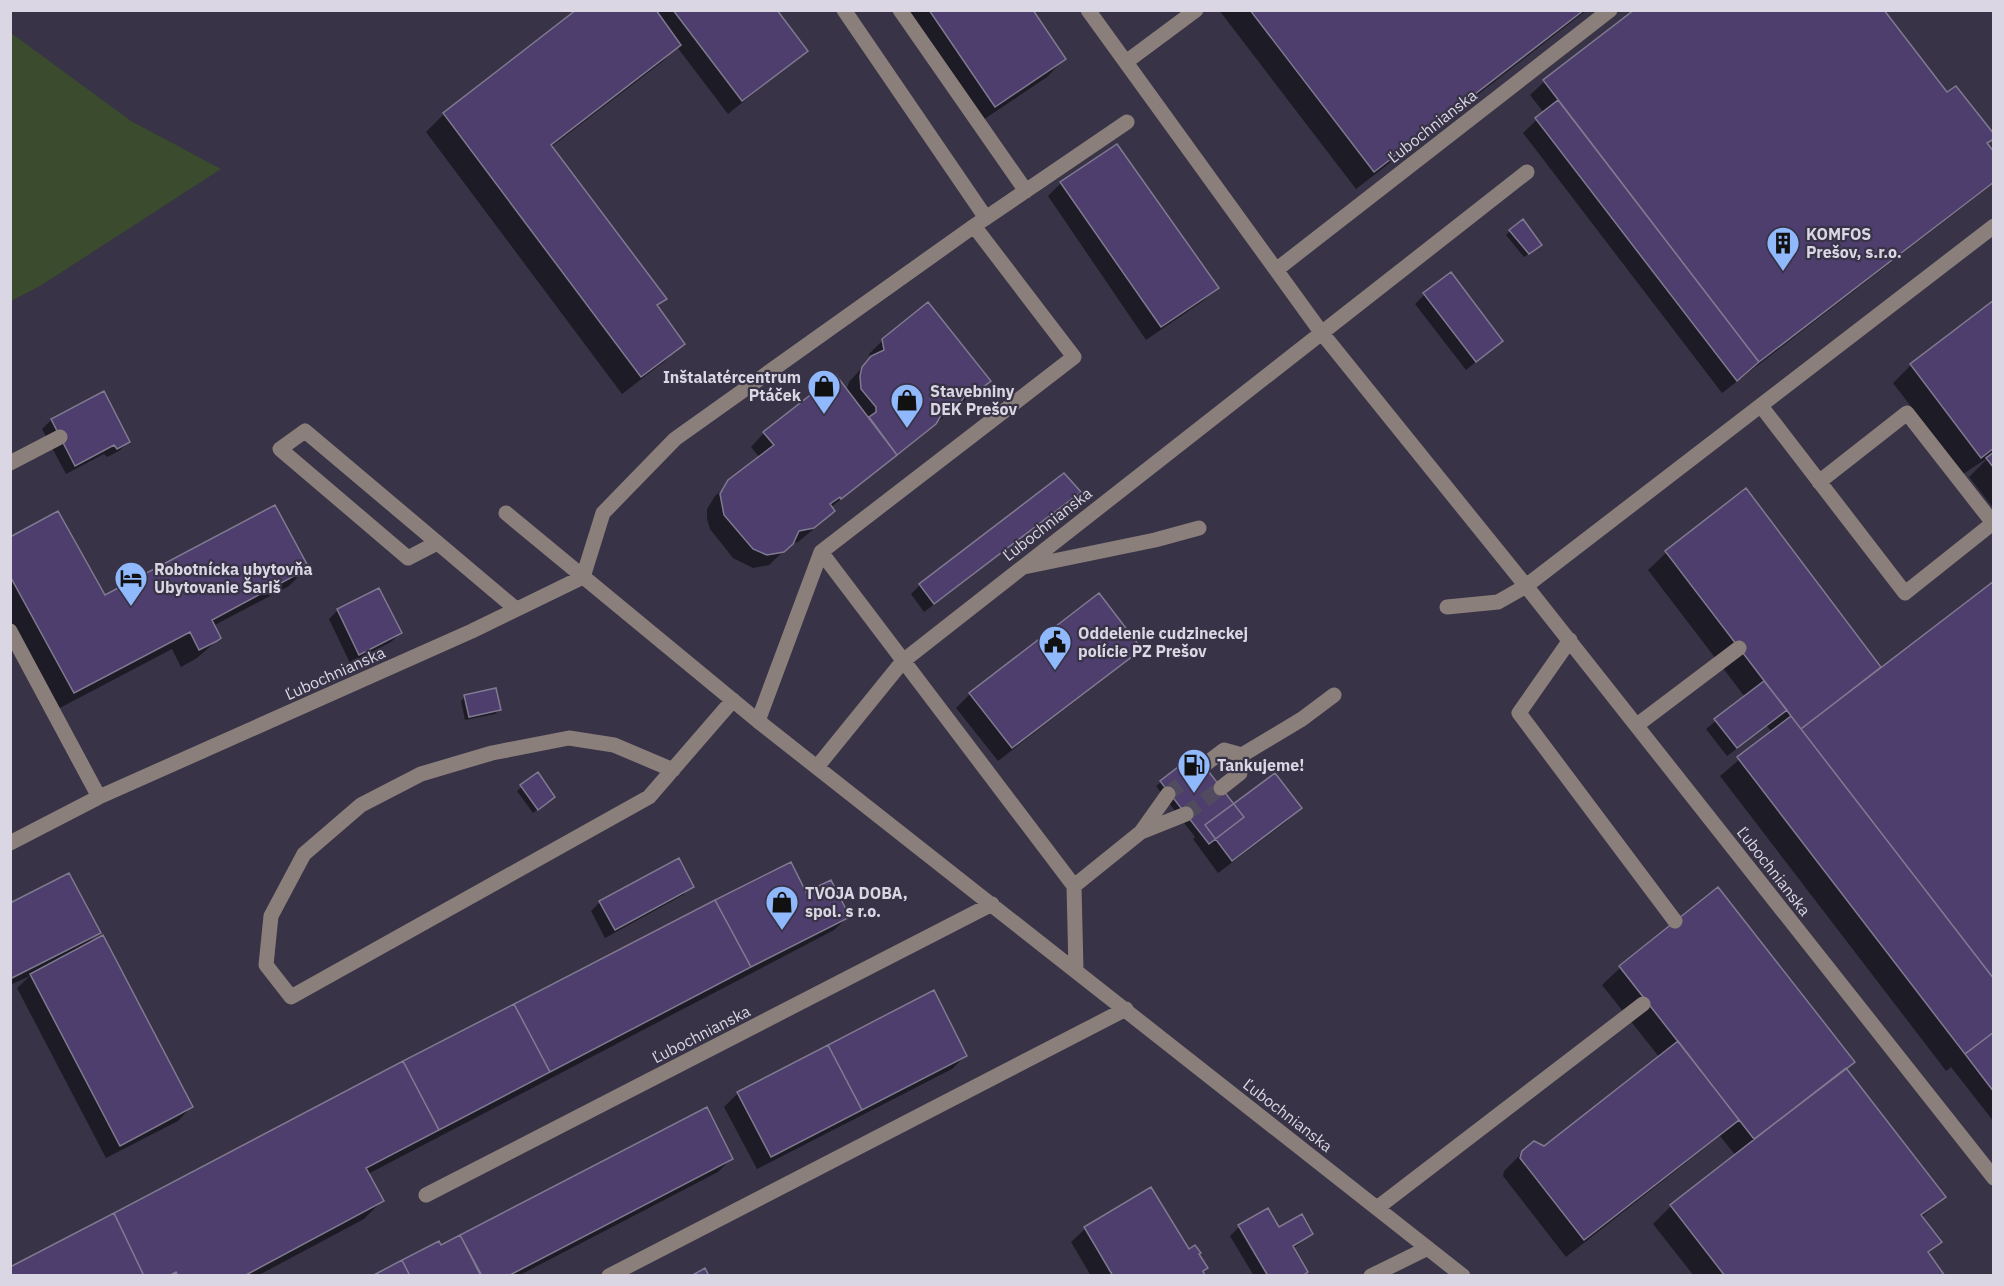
<svg xmlns="http://www.w3.org/2000/svg" width="2004" height="1286" viewBox="0 0 2004 1286" font-family="'IBM Plex Sans',sans-serif">
<style>
.green{fill:#3a4c2d}
.shadow{fill:#0007}
.building{fill:#4d3e6d;stroke:#807a91;stroke-width:1.5}
.lines{fill:none;stroke-linecap:round;stroke-linejoin:round}
.minor-tunnel{stroke:#504b5e;stroke-width:15;stroke-dasharray:15 8;stroke-linecap:butt}
.minor{stroke:#8b7f7b;stroke-width:15}
.labels{text-anchor:middle;dominant-baseline:central;stroke-width:4.5;stroke-linejoin:round;paint-order:stroke}
.street-label{font-size:16px;fill:#dad6e3;stroke:#383346}
.poi-label{font-size:16px;font-weight:bold;fill:#dad6e3;stroke:#383346;text-anchor:start}
</style>
<rect width="100%" height="100%" fill="#383346"/>
<path class="green" d="M11,33L131,121L221,169L40,286L11,301Z"/>
<path class="shadow" d="M579,10H775L806,51L728,114L677,47L662,62L551,147L665,299L657,307L683,343L665,361L622,394L426,132L444,114Z
M899,10H1031L1064,59L1047,77L977,124Z
M1219,10H1587L1356,189Z
M1637,10L1947,94L1994,137L1986,144L1994,155V183L1722,393L1523,133L1544,113L1530,95L1544,82Z
M1061,183L1217,288L1203,301L1146,340L1048,196Z
M1510,231L1536,249L1524,257L1506,235Z
M1424,295L1501,341L1466,370L1415,304Z
M1994,302V509L1969,477L1989,457L1963,474L1893,383L1911,365Z
M883,340L989,381L831,507L833,510L820,524L798,542L792,543L769,565L753,568L733,558L710,529L707,519V509L715,496L760,458L751,447L764,433L846,391L849,382L870,359L869,354Z
M103,393L128,442L119,451L107,457L104,454L66,474L42,429L51,420Z
M1745,490L1881,669L1994,583V1122L1951,1067L1946,1071L1940,1063L1720,776L1772,732L1767,726L1727,756L1706,729L1745,697L1648,570L1666,553Z
M1070,501L924,612L911,594L920,585Z
M10,538L104,597L307,568L289,586L213,626L220,638L197,658L181,667L172,649L56,710L10,626Z
M1099,596L1140,649L1126,662L998,761L956,708L970,694Z
M338,610L400,633L391,642L350,663L329,619Z
M465,697L500,709L495,714L465,720L461,701Z
M1195,756L1233,806L1300,808L1286,822L1218,873L1193,839L1195,837L1156,786Z
M538,774L549,801L533,813L517,791Z
M692,886L683,895L605,938L591,911L600,902Z
M1718,890L1845,1069L1944,1197L1921,1218L1940,1242L1927,1254L1942,1276H1694L1653,1224L1671,1206L1736,1156L1720,1136L1566,1257L1503,1176L1504,1171L1523,1152L1544,1147L1660,1058L1602,985L1620,968Z
M806,894L848,917L834,930L368,1174L382,1201L364,1219L257,1276H10Z
M10,905L99,932L89,942L191,1107L178,1121L106,1158L17,988L30,976L10,985Z
M933,992L965,1056L952,1069L757,1169L724,1107L738,1093Z
M706,1109L731,1159L718,1172L518,1276H375L441,1247Z
M1239,1227L1311,1234L1293,1249L1302,1276H1254L1230,1236Z
M1085,1229L1202,1272L1204,1276H1091L1071,1242Z"/>
<path class="building" d="M576,10H656L681,45L551,145L667,299L657,305L685,344L641,377L443,113Z
M673,10H777L808,51L742,101Z
M929,10H1033L1066,59L995,107Z
M1250,10H1584L1374,172Z
M1634,10H1884L1947,92L1956,86L1994,134V139L1987,143L1994,152V182L1759,362L1543,80Z
M1558,100L1759,362L1737,381L1535,118Z
M1117,144L1219,288L1161,327L1060,182Z
M1523,219L1542,245L1529,254L1509,230Z
M1451,272L1503,341L1476,362L1423,293Z
M1994,300V448L1981,458L1910,364Z
M928,302L991,381L979,390L976,388L970,397L965,395L958,407L954,404L946,416L942,414L936,424L897,455L869,417L876,412V407L861,389L860,376L862,367L871,356L884,350L882,339Z
M836,375L897,455L841,499L840,497L830,504L835,511L814,528L799,531L793,544L784,552L767,555L753,549L724,515L720,494L728,480L774,445L763,432Z
M104,391L130,442L117,449L114,445L75,466L51,419Z
M1994,452V468L1986,458Z
M1064,473L1081,492L934,604L919,584Z
M1746,488L1881,667L1801,729L1665,551Z
M275,505L309,568L212,620L221,638L217,641L199,650L190,632L74,693L10,576V537L58,511L105,595Z
M1994,581V979L1801,729Z
M379,588L402,633L359,655L337,609Z
M1099,593L1142,649L1012,748L969,693Z
M1764,681L1787,710L1737,748L1714,719Z
M496,688L501,710L469,717L464,695Z
M1791,716L1994,979V1032L1965,1054L1737,757Z
M1195,754L1244,817L1209,844L1160,781Z
M538,772L555,797L538,810L520,785Z
M1275,773L1302,808L1232,861L1205,825Z
M679,858L694,887L615,930L599,901Z
M791,862L806,892L831,880L850,917L751,967L715,900Z
M69,873L101,933L10,979V903Z
M1718,887L1855,1062L1754,1139L1619,966Z
M715,900L751,967L550,1072L514,1004Z
M103,935L193,1107L120,1146L30,974Z
M934,990L967,1056L862,1110L828,1045Z
M514,1004L550,1072L439,1130L403,1061Z
M1994,1032V1092L1965,1054Z
M1678,1041L1739,1120L1584,1240L1520,1158L1522,1151L1534,1141L1544,1146Z
M828,1045L862,1110L771,1157L737,1092Z
M403,1061L439,1130L366,1168L384,1201L244,1276H178L176,1272L169,1276H144L114,1213Z
M1846,1068L1946,1197L1921,1215L1942,1242L1928,1252L1945,1276H1725L1670,1205Z
M707,1107L733,1159L508,1276H482L460,1235Z
M1151,1187L1189,1249L1195,1245L1201,1253L1199,1254L1208,1268L1203,1271L1205,1276H1113L1084,1227Z
M1268,1208L1279,1227L1302,1214L1313,1234L1293,1246L1308,1272L1302,1276H1268L1238,1225Z
M114,1213L144,1276H10V1267Z
M460,1235L481,1276H410L402,1260L439,1241L441,1245Z
M402,1260L410,1276H372Z
M705,1268L709,1276H691Z"/>
<g class="lines">
<path class="minor-tunnel" d="M1168,794L1203,766
M1186,814L1221,788"/>
<path class="minor" d="M844,10L986,218
M900,10L1026,191
M1088,10L1321,332L1526,586L1994,226
M1126,62L1196,10
M1276,270L1610,10
M1761,406L1905,593L1993,523L1907,413L1819,482
M10,463L60,437
M506,513L758,721L1463,1276
M437,543L408,558L280,449L305,431L516,609
M821,552L1074,357L974,226
M1024,567L1155,540L1199,528
M1447,607L1498,602L1526,586L1994,1178
M10,631L99,797
M1570,640L1519,713L1675,921
M758,721L821,552L1074,886L1076,970
M1637,725L1739,648
M1203,766L1224,750L1242,755L1302,719L1334,695
M817,767L903,661L1527,172
M673,770L614,745L569,738L492,753L421,774L361,805L304,854L271,916L266,965L291,997L649,797L733,700
M1221,788L1240,773L1242,755
M1141,832L1186,814
M10,843L99,797L472,631L583,577L603,513L675,439L974,226L1127,122
M1074,886L1141,832L1168,794
M426,1195L992,904
M1377,1208L1643,1004
M609,1276L1126,1009
M1371,1276L1428,1248"/>
</g>
<defs>
<symbol id="building-pin" viewBox="-11 -11 22 30"><path d="M0 17L-7.5 6A9.5 9.5 0 1 1 7.5 6Z" fill="#90b8fd" stroke="#383346"/><path d="M-4-6H4V6H1V3H-1V6H-4ZM-2.5-4.3h1.7v1.8h-1.7ZM.8-4.3h1.7v1.8H.8ZM-2.5-1h1.7V.8h-1.7ZM.8-1h1.7V.8H.8Z" fill="#111"/></symbol>
<symbol id="shop-pin" viewBox="-11 -11 22 30"><path d="M0 17L-7.5 6A9.5 9.5 0 1 1 7.5 6Z" fill="#90b8fd" stroke="#383346"/><path d="M-5-2.5h2.3a2.7 3.5 0 0 1 5.4 0H5L5.5 6h-11ZM-1.5-2.5h3a1.5 2.3 0 0 0-3 0Z" fill="#111"/></symbol>
<symbol id="hotel-pin" viewBox="-11 -11 22 30"><path d="M0 17L-7.5 6A9.5 9.5 0 1 1 7.5 6Z" fill="#90b8fd" stroke="#383346"/><path d="M-6-4.5h1.5V1H6V5H4.5V3h-9V5H-6ZM-4 0a1.8 1.8 0 1 1 3.6 0ZM.5 0V-2.5h3Q6-2.5 6 0Z" fill="#111"/></symbol>
<symbol id="civic-pin" viewBox="-11 -11 22 30"><path d="M0 17L-7.5 6A9.5 9.5 0 1 1 7.5 6Z" fill="#90b8fd" stroke="#383346"/><path d="M-.6-6.5H3V-4.5H.6V-3L4-1V1h2V6H-6V1h2V-1L-.6-3ZM-1.2 2.5V6h2.4V2.5Z" fill="#111"/></symbol>
<symbol id="fuel-pin" viewBox="-11 -11 22 30"><path d="M0 17L-7.5 6A9.5 9.5 0 1 1 7.5 6Z" fill="#90b8fd" stroke="#383346"/><path d="M-5.5-6h7V0h2V4h1.3V-2.5L3-4.5l.8-.8L6-3V5H2.5V1h-1V6h-7ZM-4.2-4.7v3.2H.2V-4.7Z" fill="#111"/></symbol>
</defs>
<g fill-rule="evenodd">
<use href="#building-pin" x="1764" y="224" width="38" height="52"/>
<use href="#shop-pin" x="805" y="367" width="38" height="52"/>
<use href="#shop-pin" x="888" y="381" width="38" height="52"/>
<use href="#hotel-pin" x="112" y="559" width="38" height="52"/>
<use href="#civic-pin" x="1036" y="623" width="38" height="52"/>
<use href="#fuel-pin" x="1175" y="746" width="38" height="52"/>
<use href="#shop-pin" x="763" y="883" width="38" height="52"/>
</g>
<g class="labels">
<g class="street-label">
<text transform="translate(1432 126) rotate(-38)">Ľubochnianska</text>
<text transform="translate(1047 524) rotate(-38)">Ľubochnianska</text>
<text transform="translate(335 673) rotate(-24)">Ľubochnianska</text>
<text transform="translate(1774 871) rotate(52)">Ľubochnianska</text>
<text transform="translate(701 1034) rotate(-27)">Ľubochnianska</text>
<text transform="translate(1288 1115) rotate(38)">Ľubochnianska</text>
</g>
<g class="poi-label">
<text x="1806" y="234">KOMFOS<tspan x="1806" dy="18">Prešov, s.r.o.</tspan></text>
<text x="801" y="377" text-anchor="end">Inštalatércentrum<tspan x="801" dy="18">Ptáček</tspan></text>
<text x="930" y="391">Stavebniny<tspan x="930" dy="18">DEK Prešov</tspan></text>
<text x="154" y="569">Robotnícka ubytovňa<tspan x="154" dy="18">Ubytovanie Šariš</tspan></text>
<text x="1078" y="633">Oddelenie cudzineckej<tspan x="1078" dy="18">polície PZ Prešov</tspan></text>
<text x="1217" y="765">Tankujeme!</text>
<text x="805" y="893">TVOJA DOBA,<tspan x="805" dy="18">spol. s r.o.</tspan></text>
</g>
</g>
<rect width="2004" height="1286" fill="none" stroke="#dad6e3" stroke-width="24"/>
</svg>
